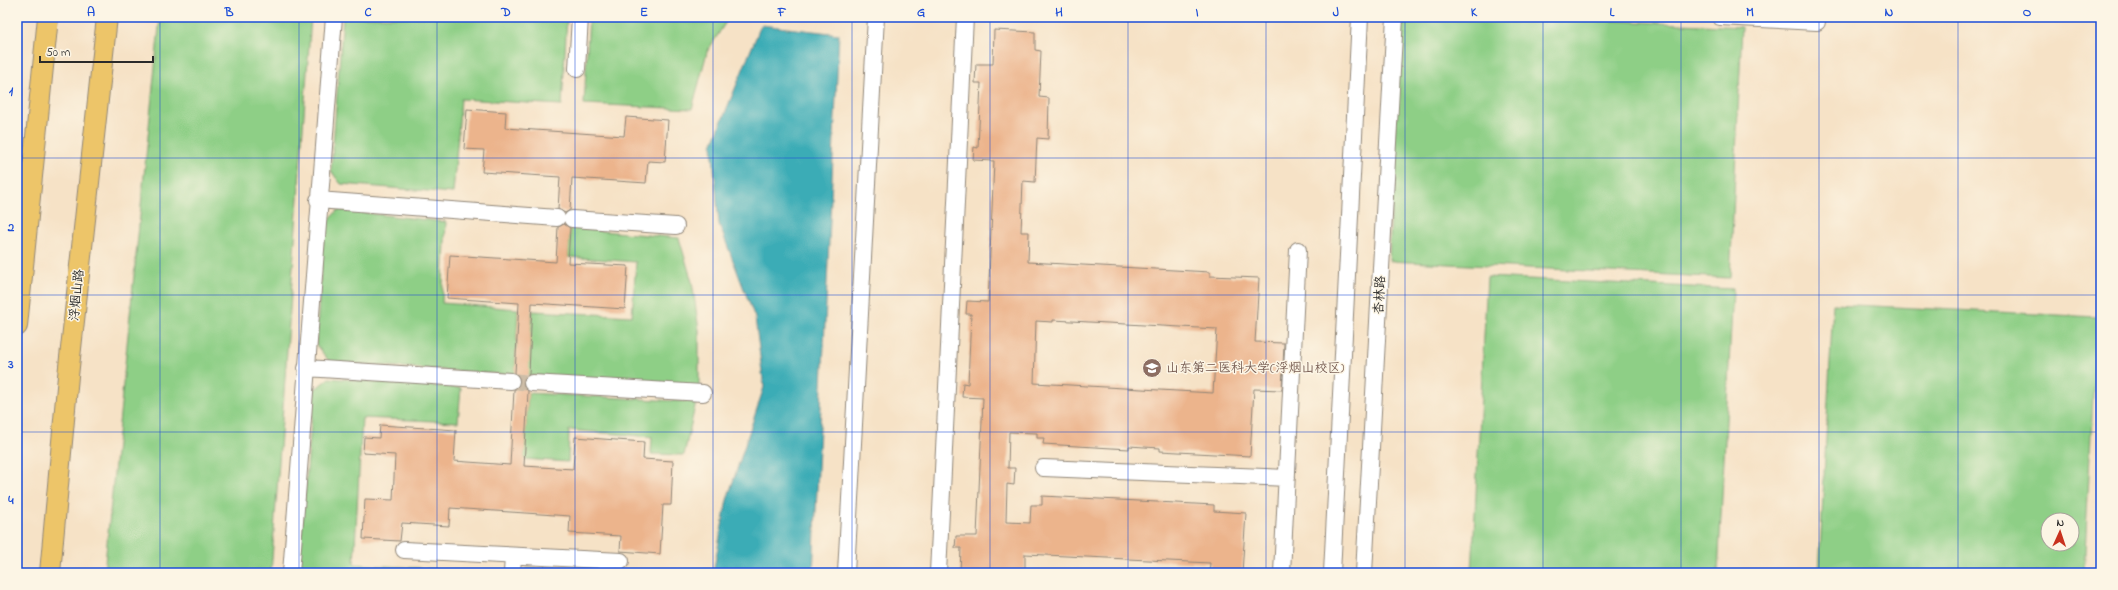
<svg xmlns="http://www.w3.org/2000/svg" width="2118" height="590" viewBox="0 0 2118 590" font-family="'Indie Flower','LXGW WenKai TC',sans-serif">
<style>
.green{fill:#8ecf86;stroke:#5c7d58;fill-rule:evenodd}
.water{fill:#3bacb6;stroke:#336c70}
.building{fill:#ecb48c;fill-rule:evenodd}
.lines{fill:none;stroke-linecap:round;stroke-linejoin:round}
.minor-tunnel{stroke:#cdbda7;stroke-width:16;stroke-dasharray:16 8;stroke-linecap:butt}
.minor-casing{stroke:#908678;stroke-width:18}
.major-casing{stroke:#908678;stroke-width:22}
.minor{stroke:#fff;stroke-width:16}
.major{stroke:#edc569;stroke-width:20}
.grid{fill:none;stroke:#1d4ed8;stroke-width:1;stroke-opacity:0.55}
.labels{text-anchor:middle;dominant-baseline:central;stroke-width:3;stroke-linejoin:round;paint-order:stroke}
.street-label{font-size:13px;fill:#2b2b2b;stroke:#fcf5e5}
.education-label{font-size:13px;fill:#785e54;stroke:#fcf5e5;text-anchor:start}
.neatline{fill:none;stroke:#1d4ed8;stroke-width:1.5}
.grid-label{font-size:13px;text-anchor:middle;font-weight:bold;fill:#1d4ed8}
</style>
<rect width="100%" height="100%" fill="#fcf5e5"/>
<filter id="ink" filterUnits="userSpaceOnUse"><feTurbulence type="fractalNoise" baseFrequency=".025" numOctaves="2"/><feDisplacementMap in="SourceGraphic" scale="8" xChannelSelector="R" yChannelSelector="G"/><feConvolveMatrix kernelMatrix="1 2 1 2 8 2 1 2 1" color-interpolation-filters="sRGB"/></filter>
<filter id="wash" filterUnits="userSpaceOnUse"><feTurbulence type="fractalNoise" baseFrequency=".012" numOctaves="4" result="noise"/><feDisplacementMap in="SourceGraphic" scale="16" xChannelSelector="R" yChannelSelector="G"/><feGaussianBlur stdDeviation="0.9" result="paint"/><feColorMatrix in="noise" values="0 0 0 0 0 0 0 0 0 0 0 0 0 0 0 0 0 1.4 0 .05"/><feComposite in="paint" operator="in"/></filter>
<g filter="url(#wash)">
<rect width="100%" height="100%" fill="#f6e2c6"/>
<path class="green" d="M160,17H311L271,573H104Z
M343,17H567L562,105L461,99L453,193L341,184L331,171Z
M589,17H729L707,52L692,109L584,104Z
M1400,17H1539L1742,27L1730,278L1389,261Z
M338,210L446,222L442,303L518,309L515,375L330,362L316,345L324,225Z
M570,228L679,238L692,282L699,330V388L528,375L532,311L632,316L636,262L568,257Z
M1487,277L1733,289L1718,573H1472Z
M1833,304L2097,317L2084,573H1819ZM2048,520H2072V544H2048Z
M329,378L461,388L458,422L362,418L354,564L498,573H298L314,390Z
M528,393L696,402L684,455L651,454L652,437L569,430L568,462L524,459Z
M526,569L608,573H525Z"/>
<path class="water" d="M761,25L839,34L813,573H713L727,500L764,387L755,318L719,224L712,145Z"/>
<g id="blocks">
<path class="building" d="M994,30L1035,32V50L1041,51L1039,97L1049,98L1048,139L1037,138L1035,182L1023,181L1021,232H1029L1028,262L1210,272V276L1259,278L1255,342L1284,343L1282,390L1254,389L1250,456L1160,451V448L1129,446V449L1043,444L1044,438H1037V433L1009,432L1008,468H1015L1014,485L1007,484L1006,522L1030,523L1031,505H1042V496L1214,505V511L1246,513L1242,573H1209L1210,563L1025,554V573H960L961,548H955L956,536H977L983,398L962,397L963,383L968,384L971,314H966L967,301L988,302L994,161L973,160L974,147L978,148L981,83H975L976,64H993ZM1053,320L1217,329L1213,393L1034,383L1036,321L1053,322Z
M467,109L506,112L505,128L624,136L626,117L668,120L665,162L648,161L646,183L572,178L570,210L565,213L558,209L560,177L482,172L484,150L464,149Z
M564,224L570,228L568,263L628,266L625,309L532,303L529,374L524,377L523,383L528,391L524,466L573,469L575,437L644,442L643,459L673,461L671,505H663L660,554L620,551L621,536L569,533L570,516L450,508L449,526L402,523L400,541L363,539L365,499L393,500L395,455L363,453L364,437L379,438L380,425L456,430L454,461L510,465L514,390L519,387L520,382L519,376L515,373L519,303L447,298L450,255L556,262L558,227Z"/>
</g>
</g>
<g filter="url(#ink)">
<use href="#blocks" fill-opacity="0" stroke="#908678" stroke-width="1"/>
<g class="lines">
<path class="minor-tunnel" d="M511,381L532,383"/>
<defs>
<path id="minor" d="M1720,17L1817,22
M577,69L580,17
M318,200L557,218
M572,219L676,226
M306,368L511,381
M532,383L703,393
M1043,468L1287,478
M404,550L621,561
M291,573L334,17
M512,573L513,556
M846,573L876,17
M938,573L965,17
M1282,573L1298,250
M1332,573L1360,17
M1364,573L1395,17"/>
<path id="major" d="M17,326L48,17
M50,573L68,376L107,17"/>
</defs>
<use href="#minor" class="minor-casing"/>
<use href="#major" class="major-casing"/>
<use href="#minor" class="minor"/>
<use href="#major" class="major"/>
</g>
</g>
<path class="grid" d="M160,17V573M299,17V573M437,17V573M575,17V573M713,17V573M852,17V573M990,17V573M1128,17V573M1266,17V573M1405,17V573M1543,17V573M1681,17V573M1819,17V573M1958,17V573M17,158H2101M17,295H2101M17,432H2101"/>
<defs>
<symbol id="university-disc" viewBox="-11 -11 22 22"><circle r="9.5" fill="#8d6e63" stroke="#fcf5e5"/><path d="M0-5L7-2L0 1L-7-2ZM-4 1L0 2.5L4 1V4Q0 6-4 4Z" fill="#fff"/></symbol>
</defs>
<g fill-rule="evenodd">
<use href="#university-disc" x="1141" y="357" width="22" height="22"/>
</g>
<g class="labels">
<g class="street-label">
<text transform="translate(77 295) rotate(-84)">浮烟山路</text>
<text transform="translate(1380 295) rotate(-87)">杏林路</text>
</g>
<g class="education-label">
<text x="1166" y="368">山东第二医科大学(浮烟山校区)</text>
</g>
</g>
<rect width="2118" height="590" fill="none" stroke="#fcf5e5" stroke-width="44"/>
<g transform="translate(2060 532) rotate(3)"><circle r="19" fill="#fcf5e5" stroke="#a8a49b"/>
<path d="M0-3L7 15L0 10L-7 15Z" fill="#c8321e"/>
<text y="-6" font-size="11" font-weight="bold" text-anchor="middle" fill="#2b2b2b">N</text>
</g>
<path d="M40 56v6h113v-6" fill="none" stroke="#2b2b2b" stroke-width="2"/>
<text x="46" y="56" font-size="12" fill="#2b2b2b" stroke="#fcf5e5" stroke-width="3" paint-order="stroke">50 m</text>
<rect x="22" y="22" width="2074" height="546" class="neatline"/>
<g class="grid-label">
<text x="91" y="16">A</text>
<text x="229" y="16">B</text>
<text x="368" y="16">C</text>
<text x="506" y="16">D</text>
<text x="644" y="16">E</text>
<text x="782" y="16">F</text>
<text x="921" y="16">G</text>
<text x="1059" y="16">H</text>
<text x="1197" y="16">I</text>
<text x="1336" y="16">J</text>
<text x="1474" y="16">K</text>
<text x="1612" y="16">L</text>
<text x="1750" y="16">M</text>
<text x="1889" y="16">N</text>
<text x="2027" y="16">O</text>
<text x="11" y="95">1</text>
<text x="11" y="231">2</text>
<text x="11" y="368">3</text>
<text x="11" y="504">4</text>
</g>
</svg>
